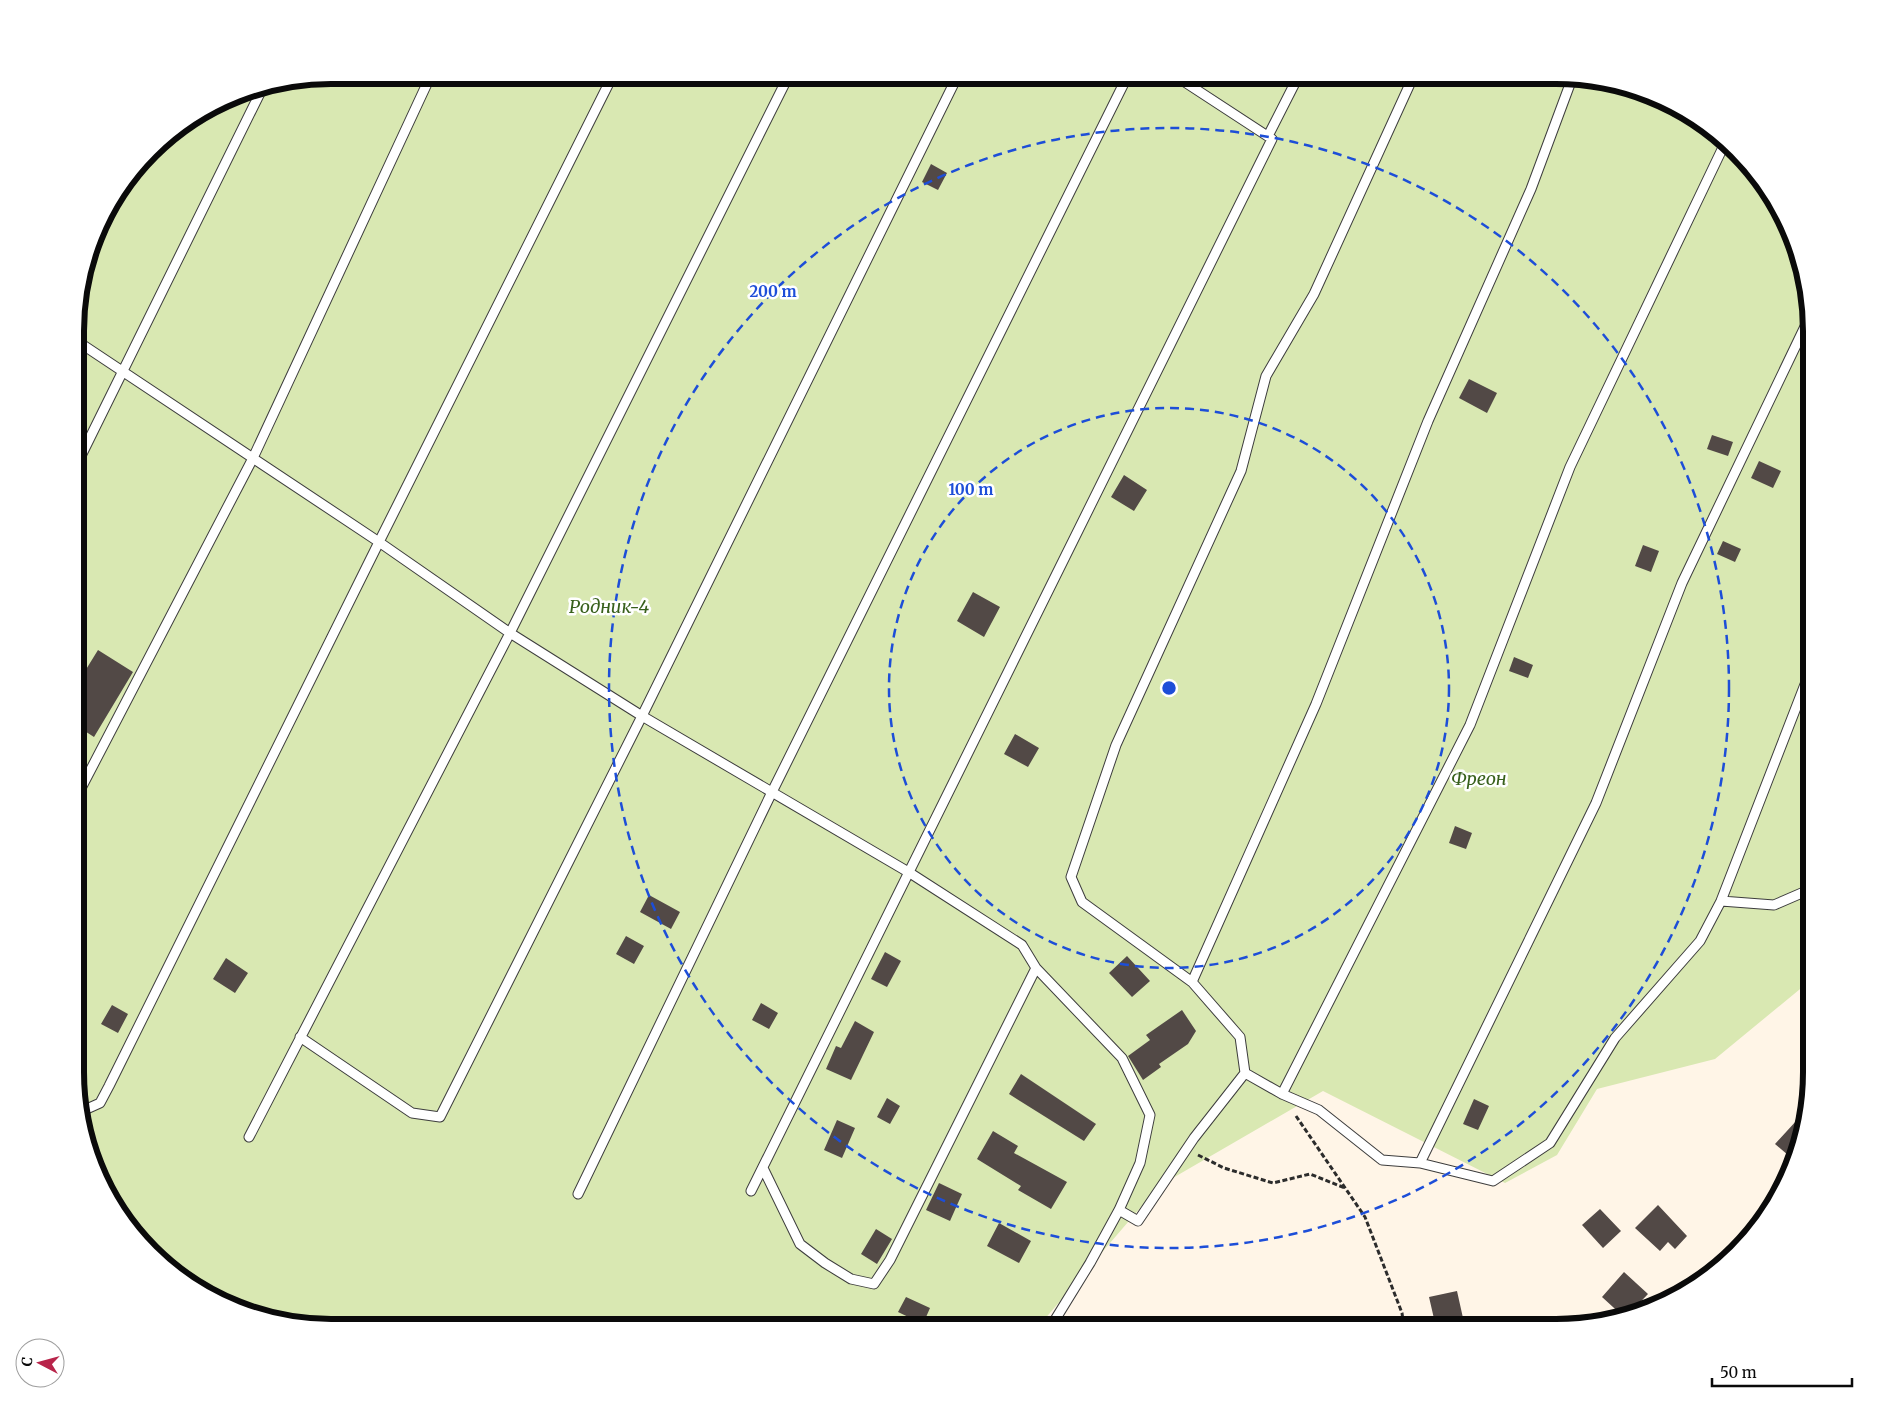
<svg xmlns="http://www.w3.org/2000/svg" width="1887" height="1403" viewBox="0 0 1887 1403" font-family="Merriweather,serif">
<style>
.garden{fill:#d9e8b2}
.building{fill:#524946}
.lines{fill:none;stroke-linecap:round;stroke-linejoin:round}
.service-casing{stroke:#3d3d3d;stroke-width:11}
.path{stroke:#2c2c2c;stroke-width:3;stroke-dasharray:5 2.5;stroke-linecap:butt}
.service{stroke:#fff;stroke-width:9}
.ring{fill:none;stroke:#1d4ed8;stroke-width:2.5;stroke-dasharray:9 6}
.labels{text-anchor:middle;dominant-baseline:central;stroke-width:5;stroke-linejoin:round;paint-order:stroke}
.park-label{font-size:18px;font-style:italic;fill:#38601c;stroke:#fff}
.rim{fill:none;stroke:#0a0a0a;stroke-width:6}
.centre{fill:#1d4ed8;stroke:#fff;stroke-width:2.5}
.ring-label{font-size:15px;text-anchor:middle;font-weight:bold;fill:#1d4ed8;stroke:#fff;stroke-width:5;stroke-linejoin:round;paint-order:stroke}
</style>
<rect width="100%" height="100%" fill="#fff5e7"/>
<path class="garden" d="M331,75L1573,76L1654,94L1712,128L1749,162L1785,217L1811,314V980L1715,1059L1597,1089L1557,1155L1505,1183L1323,1091L1159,1186L1037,1328L314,1327L248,1314L175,1275L109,1200L77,1105V298L102,217L162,139L233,94Z"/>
<path class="building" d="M931,164L947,173L938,190L922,182Z
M1469,379L1497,393L1487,413L1459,398Z
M1712,435L1733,442L1728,456L1707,449Z
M1759,461L1781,471L1773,488L1751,478Z
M1124,475L1147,490L1134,511L1111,497Z
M1723,541L1741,549L1735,562L1717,554Z
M1643,545L1659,551L1651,572L1635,566Z
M973,592L1000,607L984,637L957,621Z
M98,650L133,672L94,737L77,726V684Z
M1514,657L1533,665L1528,678L1509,671Z
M1015,734L1039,748L1028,767L1004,754Z
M1455,826L1472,833L1466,849L1449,843Z
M649,895L680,912L671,929L640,912Z
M626,936L644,946L634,964L616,954Z
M885,952L901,961L887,987L871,979Z
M1127,956L1150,981L1132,997L1109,973Z
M226,958L248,973L235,993L213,979Z
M761,1003L778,1013L769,1029L752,1020Z
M112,1005L128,1014L118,1033L101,1024Z
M1182,1010L1196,1031L1188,1044L1159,1064L1161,1067L1143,1080L1128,1056L1150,1040L1146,1035Z
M855,1021L874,1032L851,1080L826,1069L836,1046L841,1048Z
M1021,1074L1096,1124L1084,1141L1009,1094Z
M887,1098L900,1106L890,1124L877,1117Z
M1474,1099L1489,1106L1478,1130L1463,1124Z
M1808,1108L1798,1155L1795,1161L1775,1144Z
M837,1120L855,1128L842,1158L824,1150Z
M993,1131L1018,1146L1014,1153L1067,1182L1051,1209L1018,1190L1021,1186L977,1159Z
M939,1183L962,1194L950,1221L926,1210Z
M1658,1205L1687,1236L1675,1249L1668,1242L1660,1251L1635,1228Z
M1600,1209L1621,1231L1603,1248L1582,1225Z
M999,1223L1031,1241L1019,1263L987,1246Z
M876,1229L892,1239L877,1264L861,1254Z
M1624,1272L1648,1294L1625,1318L1602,1297Z
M1457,1291L1463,1318L1435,1323L1429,1297Z
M906,1297L930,1308L923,1324L898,1312Z"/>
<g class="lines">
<defs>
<path id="service" d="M1268,136L1299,75
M77,341L379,542L510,633L642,716L910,873L1022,945L1036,968L1122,1058L1150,1115L1140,1163L1119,1210L1090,1263L1050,1328
M77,464L262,89
M77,796L253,458L431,75
M1721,901L1774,905L1811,889
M1192,982L1316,704L1428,421L1531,189L1573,76
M300,1037L412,1113L440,1117L642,716L958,75
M1245,1073L1282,1094L1319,1110L1382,1160L1420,1163L1596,803L1682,583L1811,314
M1282,1094L1470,725L1570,467L1726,141
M80,1112L100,1103L109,1086L379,542L613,75
M249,1137L510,633L789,75
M1420,1163L1493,1181L1550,1143L1615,1038L1700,941L1721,901L1811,669
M763,1168L800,1244L825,1263L851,1279L874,1284L890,1260L1036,968
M751,1191L1272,139L1174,75
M578,1194L772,792L1128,75
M1119,1210L1138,1221L1194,1138L1245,1073L1240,1037L1192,982L1082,902L1071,877L1116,745L1241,471L1266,376L1314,294L1414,75"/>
</defs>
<use href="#service" class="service-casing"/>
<path class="path" d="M1296,1116L1365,1217L1402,1313L1404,1328
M1198,1155L1224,1168L1273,1183L1310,1174L1345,1188"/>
<use href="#service" class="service"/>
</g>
<g class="ring">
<circle cx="1169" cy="688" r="280"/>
<circle cx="1169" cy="688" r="560"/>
</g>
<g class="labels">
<g class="park-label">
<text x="609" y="606">Родник-4</text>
<text x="1479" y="778">Фреон</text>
</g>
</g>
<path d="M0 0H1887V1403H0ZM331 84H1556A247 247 0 0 1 1803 331V1072A247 247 0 0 1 1556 1319H331A247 247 0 0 1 84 1072V331A247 247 0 0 1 331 84Z" fill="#fff" fill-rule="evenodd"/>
<path class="rim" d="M331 84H1556A247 247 0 0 1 1803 331V1072A247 247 0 0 1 1556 1319H331A247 247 0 0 1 84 1072V331A247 247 0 0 1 331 84Z"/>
<circle cx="1169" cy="688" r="8" class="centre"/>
<g class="ring-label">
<text x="773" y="297">200 m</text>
<text x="971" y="495">100 m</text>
</g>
<g transform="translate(40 1363) rotate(276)"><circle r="24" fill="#ffffff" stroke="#9d9d9d"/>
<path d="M0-4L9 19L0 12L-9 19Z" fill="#b8244a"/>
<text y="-8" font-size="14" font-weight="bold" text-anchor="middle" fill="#0a0a0a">С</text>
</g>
<path d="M1712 1378v8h140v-8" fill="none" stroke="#0a0a0a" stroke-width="2.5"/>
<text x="1720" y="1378" font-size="15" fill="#0a0a0a" stroke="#ffffff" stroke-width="4" paint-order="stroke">50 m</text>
</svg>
